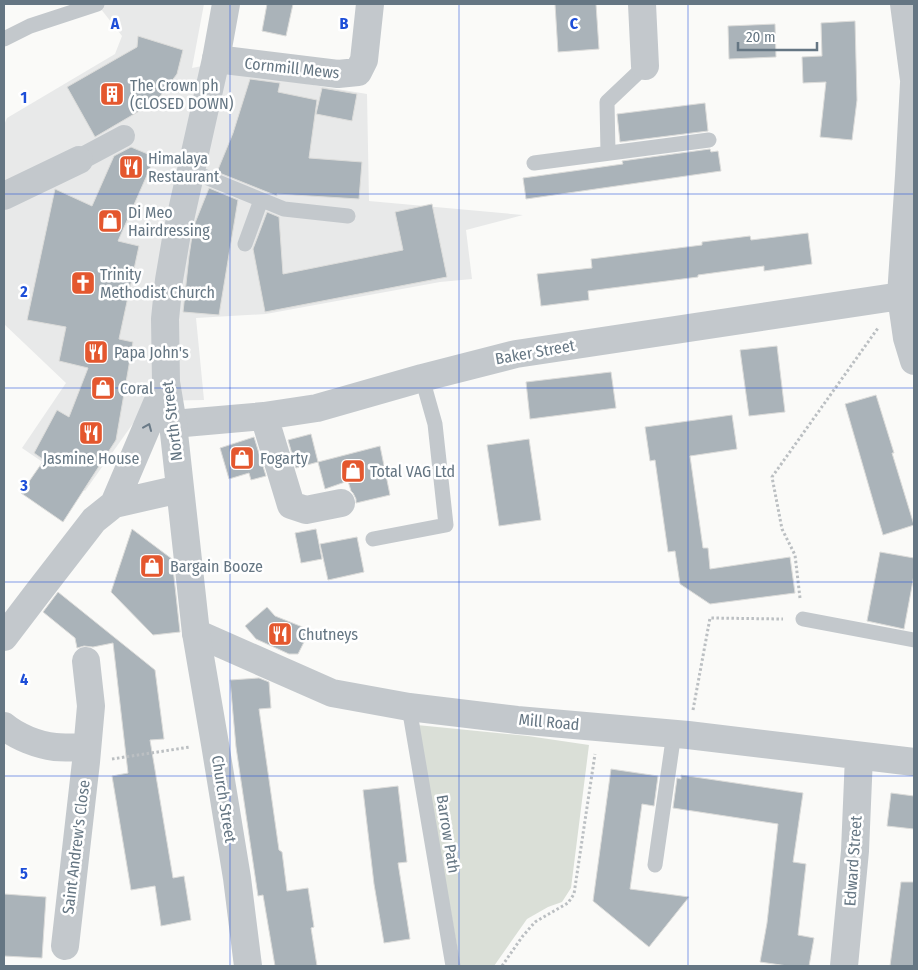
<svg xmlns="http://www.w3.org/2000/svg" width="918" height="970" viewBox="0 0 918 970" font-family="'Fira Sans Condensed',sans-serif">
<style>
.built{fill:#e8e9e9}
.green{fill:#dadfd7}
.building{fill:#aab3b9;stroke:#dcdcda}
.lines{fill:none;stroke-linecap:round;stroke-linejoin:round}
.path{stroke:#bbbfc2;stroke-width:3;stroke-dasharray:2.5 2.5;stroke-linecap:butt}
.service{stroke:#c3c8cc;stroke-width:15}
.pedestrian{stroke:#c3c8cc;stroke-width:22}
.minor{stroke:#c3c8cc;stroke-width:28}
.tertiary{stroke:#c3c8cc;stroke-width:28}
.oneway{stroke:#6a7a87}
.grid{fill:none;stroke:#1d4ed8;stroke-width:1;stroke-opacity:0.55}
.labels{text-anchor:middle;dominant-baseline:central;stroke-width:5;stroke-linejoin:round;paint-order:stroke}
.street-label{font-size:16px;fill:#657683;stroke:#fff}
.poi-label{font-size:16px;fill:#657683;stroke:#fff;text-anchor:start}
.grid-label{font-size:16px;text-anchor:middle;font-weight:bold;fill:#1d4ed8;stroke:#fff;stroke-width:5;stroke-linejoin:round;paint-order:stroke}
</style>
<rect width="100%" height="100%" fill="#fafaf8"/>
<path class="built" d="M97,4H204L192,68L217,63L307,84L367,94L369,201L523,215L466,230L472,279L440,282L266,314L196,318L204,400L149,401L85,491L22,448L66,383L4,324V125L7,118L115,54L122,36Z"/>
<path class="green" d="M417,725L528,736L589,745L571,888L562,902L548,907L527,919L494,966H460C455,932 448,898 442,864C434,818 428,771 417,725Z"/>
<path class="building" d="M267,4H293L286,36L262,31Z
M555,4H596L599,49L558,52Z
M855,21L857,100L852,140L820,137L826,82L803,83L802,57L822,56L821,23Z
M775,24L776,57L729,59L728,26Z
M138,36L183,50L177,74L155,103H153L95,137L67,87L137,47Z
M250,79L280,83L278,92L317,100L309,158L362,162L359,199L277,194V196L217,172L233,133Z
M322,88L357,94L352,121L316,114Z
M705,103L708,131L620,142L617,114Z
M131,147L155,157L118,241L139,246L119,339L133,342L116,440L63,522L21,493L44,460L34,453L57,410L69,417L88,368L59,361L66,327L27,320L55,189L92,206L114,156Z
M710,149L711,152L718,151L721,171L526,199L523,178L623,164L622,161Z
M209,188L238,200L219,315L183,312L189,256L192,236L195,223Z
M432,204L447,277L265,312L253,249L267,212L279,217L283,274L403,250L395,212Z
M808,233L812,264L764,271V266L698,275V277L588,291L589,300L541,306L537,274L592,268L591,259L702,245V242L750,236L751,240Z
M777,346L785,412L749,416L740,350Z
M611,372L616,408L530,419L526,382Z
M876,395L894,453H892L914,525L883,535L845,404Z
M732,415L737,449L690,456L703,548H708L710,569L790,557L795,593L710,604L680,584L675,551L668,552L655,460L650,461L645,427Z
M311,434L318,462L296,468L288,440Z
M254,437L266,476L251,480L249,473L229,479L220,448Z
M529,439L541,520L499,526L487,445Z
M380,446L390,495L356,503V499L353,493L351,491L348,481L325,489L318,462Z
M132,529L172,559L180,632L153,635L111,592Z
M316,529L322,559L301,563L295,533Z
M357,537L364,572L328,580L320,544Z
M880,552L914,558V575L904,629L867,621Z
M58,592L155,670L164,739L150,740L173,878L184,876L191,920L161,926L155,886L131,890L112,776L128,773L113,643L93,647L84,646L77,648L75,638L43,612Z
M267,607L275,616L310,630L298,654H289L256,639L245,626Z
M259,678L269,682L271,708L259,709L279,850L282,852L287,891L308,888L314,927L311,928L317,966H275L263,895L258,896L236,747L230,680Z
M611,769L658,776L654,806L642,804L630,889L689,897L649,947L593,901Z
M681,775L803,793L793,862L806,864L798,935L814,938L809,966H788L760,962L767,923L778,824L673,808L677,778L681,779Z
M398,786L407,862L398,863L410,939L384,943L374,884L363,790Z
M891,793L914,796V829L887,826Z
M901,882H914V966H890Z
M4,894L46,897L42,958L4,956Z"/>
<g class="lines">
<path class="path" d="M800,598L795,555L782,529L772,477L878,328
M693,710L710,618L783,619
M112,759L190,747
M502,966L522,937L535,922L568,903L574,894L595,754"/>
<path class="service" d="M4,39L30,26L97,4
M608,153L607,102L645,66
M534,163L709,140
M191,171L284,209L348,216
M245,244L261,200
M373,539L446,525L435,424L422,378
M803,619L914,640
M409,707L453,966
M655,865L674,733"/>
<path class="pedestrian" d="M79,160L124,136"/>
<path class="minor" d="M642,4L645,66
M904,4L914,80
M216,59L338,74L358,72L364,60L370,4
M914,83L909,176L901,296L907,338L914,361
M4,196L79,160
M264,416L291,505L306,510L341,503
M173,424L264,416L317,408L422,378L516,354L901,296
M196,633L332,693L409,707L517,720L688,735L914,762
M4,726C17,737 38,745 55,747C65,748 76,747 87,747
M65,946L86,762L91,706L86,661
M844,966L855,851L859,756"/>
<path class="tertiary" d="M226,4L216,59L177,233L169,280L165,319L166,382L173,424L196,633L215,744L237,878L248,966
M114,504L166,382
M4,637L36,595L94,520L114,504L180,489"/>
</g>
<defs><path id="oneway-chevron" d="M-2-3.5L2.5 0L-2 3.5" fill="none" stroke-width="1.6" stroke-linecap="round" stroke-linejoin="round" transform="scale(1.25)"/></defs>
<use class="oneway" href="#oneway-chevron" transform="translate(148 427) rotate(-67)"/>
<path class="grid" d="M230,4V966M459,4V966M688,4V966M4,194H914M4,388H914M4,582H914M4,776H914"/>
<defs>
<symbol id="building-square" viewBox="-11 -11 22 22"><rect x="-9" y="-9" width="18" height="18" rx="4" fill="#e4572e" stroke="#fff"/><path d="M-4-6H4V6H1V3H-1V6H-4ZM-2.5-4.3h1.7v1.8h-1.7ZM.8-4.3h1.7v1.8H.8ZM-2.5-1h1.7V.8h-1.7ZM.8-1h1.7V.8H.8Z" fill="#fff"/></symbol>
<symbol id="restaurant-square" viewBox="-11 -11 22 22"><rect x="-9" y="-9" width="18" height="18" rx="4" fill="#e4572e" stroke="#fff"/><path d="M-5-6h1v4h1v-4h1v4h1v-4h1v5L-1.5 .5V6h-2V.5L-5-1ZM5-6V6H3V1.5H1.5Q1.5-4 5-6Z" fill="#fff"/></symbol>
<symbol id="shop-square" viewBox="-11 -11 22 22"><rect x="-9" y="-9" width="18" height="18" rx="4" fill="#e4572e" stroke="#fff"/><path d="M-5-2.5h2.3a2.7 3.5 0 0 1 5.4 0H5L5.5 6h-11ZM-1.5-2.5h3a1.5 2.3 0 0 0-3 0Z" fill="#fff"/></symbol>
<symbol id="church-square" viewBox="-11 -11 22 22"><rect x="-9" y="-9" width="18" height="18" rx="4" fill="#e4572e" stroke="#fff"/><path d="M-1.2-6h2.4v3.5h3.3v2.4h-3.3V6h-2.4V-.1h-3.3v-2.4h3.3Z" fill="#fff"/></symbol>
</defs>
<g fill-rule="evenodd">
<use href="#building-square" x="98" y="80" width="28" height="28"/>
<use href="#restaurant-square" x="117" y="153" width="28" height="28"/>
<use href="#shop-square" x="96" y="207" width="28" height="28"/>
<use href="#church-square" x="69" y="269" width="28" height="28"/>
<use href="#restaurant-square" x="82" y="338" width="28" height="28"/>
<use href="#shop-square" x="89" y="374" width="28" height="28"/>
<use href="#restaurant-square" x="77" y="419" width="28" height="28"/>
<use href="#shop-square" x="228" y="444" width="28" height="28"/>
<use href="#shop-square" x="339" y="457" width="28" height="28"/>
<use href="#shop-square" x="138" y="552" width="28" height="28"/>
<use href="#restaurant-square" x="266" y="620" width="28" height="28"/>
</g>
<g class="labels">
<g class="street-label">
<text transform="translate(292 68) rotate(6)">Cornmill Mews</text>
<text transform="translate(535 352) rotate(-10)">Baker Street</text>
<text transform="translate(172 421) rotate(-97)">North Street</text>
<text transform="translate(549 722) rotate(5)">Mill Road</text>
<text transform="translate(224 799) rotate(81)">Church Street</text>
<text transform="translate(448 834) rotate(81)">Barrow Path</text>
<text transform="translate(76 847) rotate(-83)">Saint Andrew's Close</text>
<text transform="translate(853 861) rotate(-86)">Edward Street</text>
</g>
<g class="poi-label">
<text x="130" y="85">The Crown ph<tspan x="130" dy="18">(CLOSED DOWN)</tspan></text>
<text x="148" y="158">Himalaya<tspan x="148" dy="18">Restaurant</tspan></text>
<text x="128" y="212">Di Meo<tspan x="128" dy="18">Hairdressing</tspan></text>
<text x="100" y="274">Trinity<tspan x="100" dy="18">Methodist Church</tspan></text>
<text x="114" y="352">Papa John's</text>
<text x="120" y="388">Coral</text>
<text x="91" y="458" text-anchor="middle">Jasmine House</text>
<text x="260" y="458">Fogarty</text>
<text x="370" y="471">Total VAG Ltd</text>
<text x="170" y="566">Bargain Booze</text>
<text x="298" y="634">Chutneys</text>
</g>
</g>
<g class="grid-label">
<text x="115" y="29">A</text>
<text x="344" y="29">B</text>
<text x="574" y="29">C</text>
<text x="24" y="103">1</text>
<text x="24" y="297">2</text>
<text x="24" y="491">3</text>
<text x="24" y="685">4</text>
<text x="24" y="879">5</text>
</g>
<rect width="918" height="970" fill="none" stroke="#657683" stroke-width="10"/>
<path d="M738 42v8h79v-8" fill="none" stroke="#657683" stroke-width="2.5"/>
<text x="746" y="42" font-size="15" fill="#657683" stroke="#ffffff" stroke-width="4" paint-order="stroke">20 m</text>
</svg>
